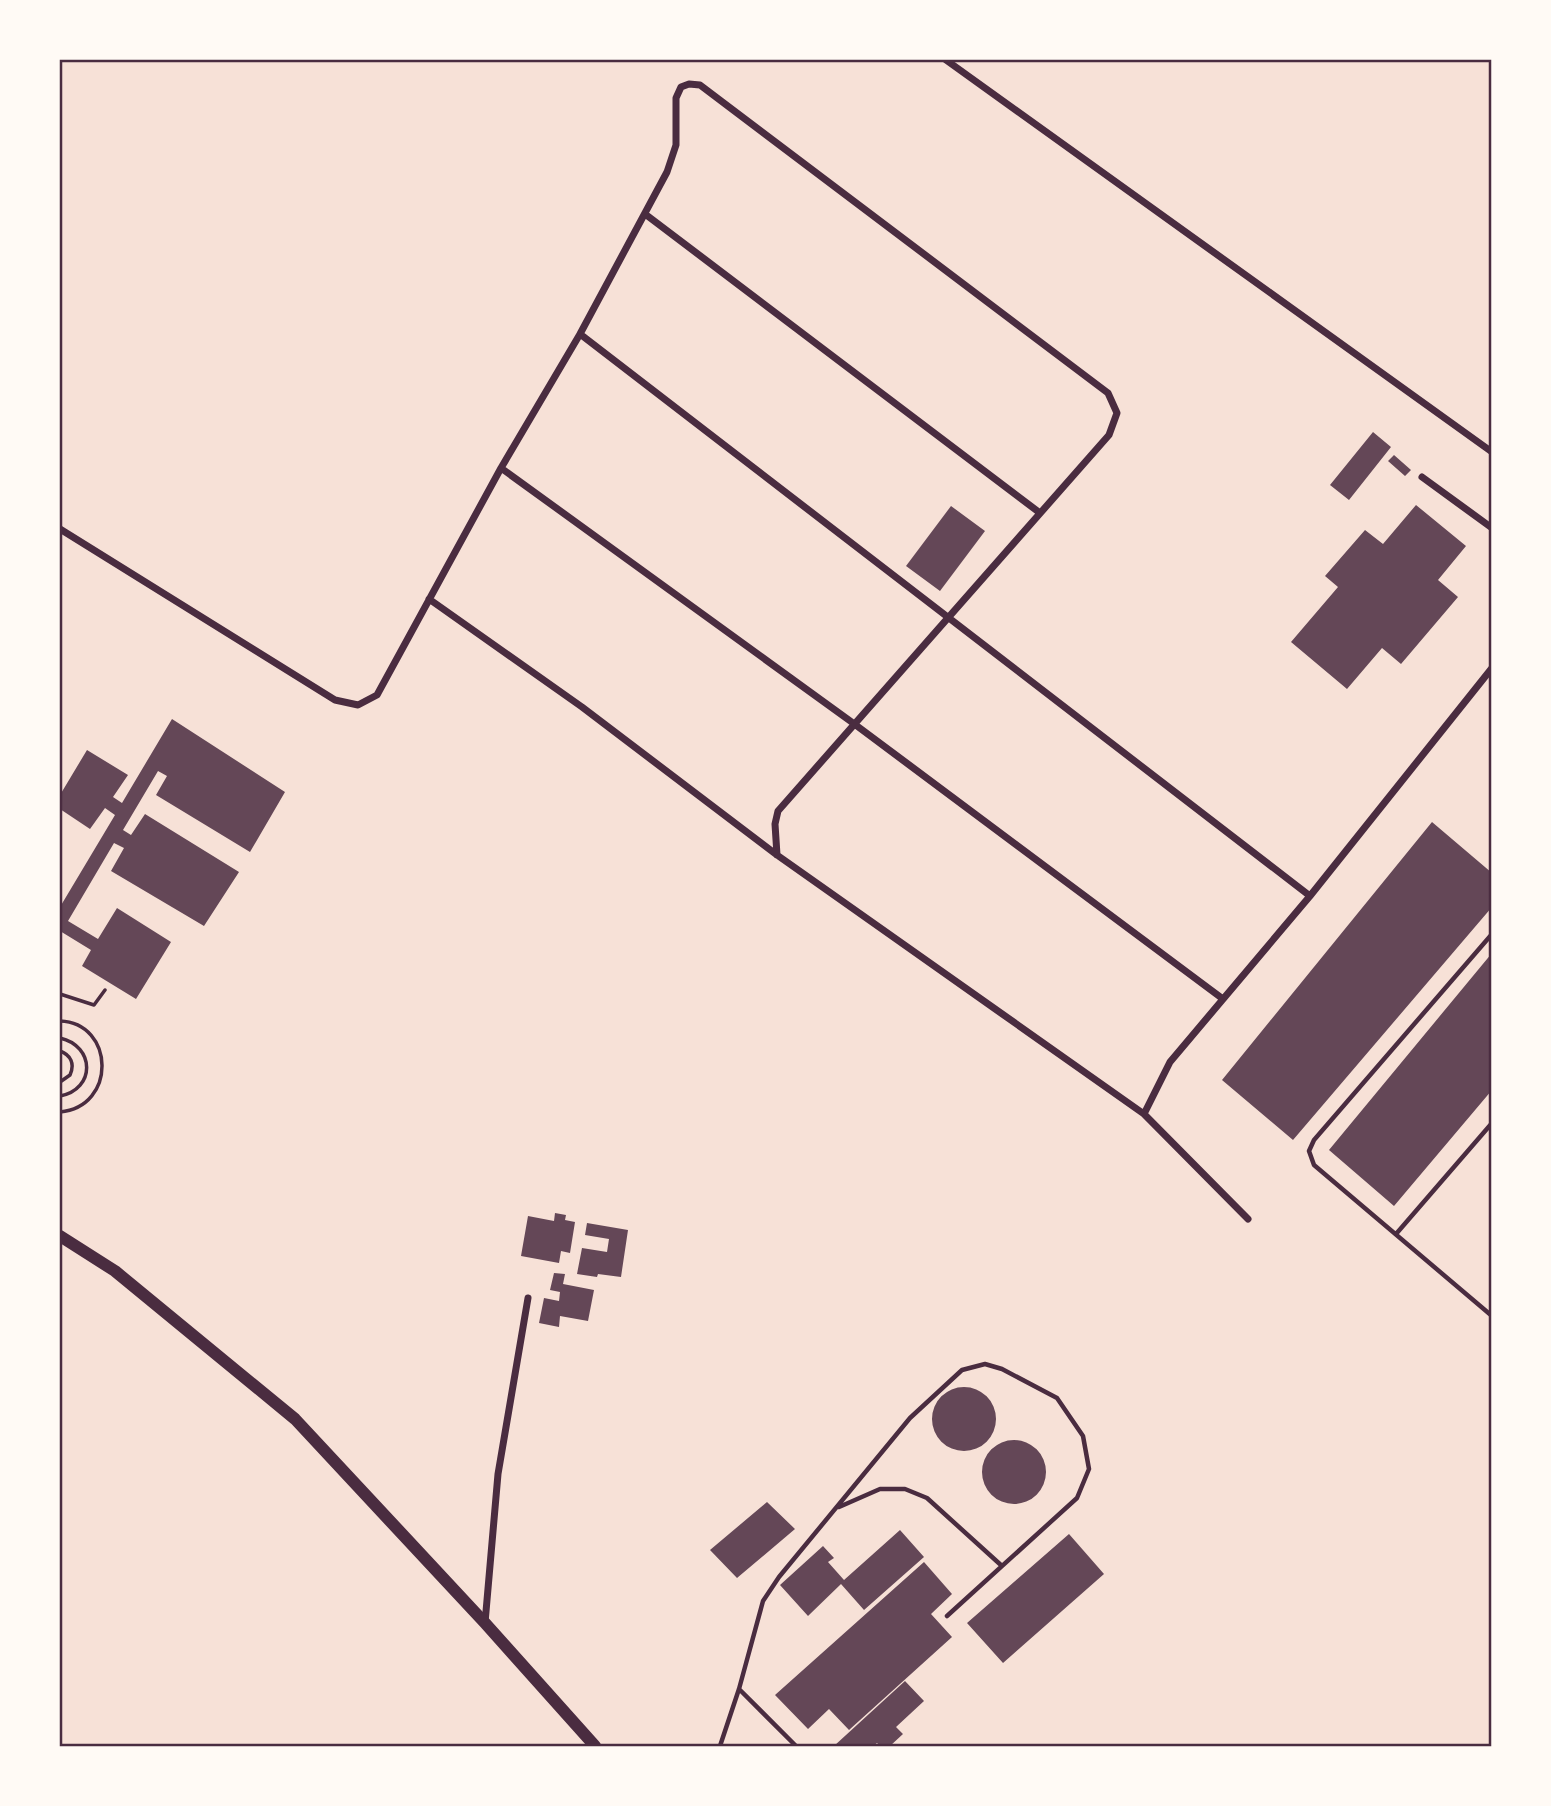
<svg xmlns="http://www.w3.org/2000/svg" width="1551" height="1806" viewBox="0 0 1551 1806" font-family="'Varela Round',sans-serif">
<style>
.building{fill:#644757}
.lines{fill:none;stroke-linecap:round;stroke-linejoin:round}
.path{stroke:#4a2c40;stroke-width:3.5}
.service{stroke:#4a2c40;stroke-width:4.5}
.minor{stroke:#4a2c40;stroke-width:7}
.secondary{stroke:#4a2c40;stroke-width:12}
.neatline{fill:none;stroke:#4a2c40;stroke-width:2.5}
</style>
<rect width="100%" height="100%" fill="#f7e1d7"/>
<path class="building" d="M1373,432L1391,447L1349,500L1330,485Z
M1394,455L1411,470L1405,476L1388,461Z
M1416,505L1466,546L1438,580L1458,597L1401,664L1382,648L1347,689L1291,642L1338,587L1325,576L1365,530L1383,544Z
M951,506L985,531L940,591L906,566Z
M172,719L285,792L250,852L156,795L167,776L158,771L123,830L131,835L145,814L239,872L204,926L111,871L124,848L114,843L68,921L98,939L117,908L171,942L136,999L82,966L91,950L60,931V907L115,815L105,808L90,829L60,809V795L87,750L128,775L113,797L122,803Z
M1432,822L1492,873V907L1293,1140L1222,1080Z
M1492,953V1090L1394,1206L1329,1150Z
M555,1213L566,1215L565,1220L575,1222L570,1253L561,1251L559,1263L521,1256L528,1216L554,1221Z
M587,1223L628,1230L621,1277L598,1274L597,1277L577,1274L582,1248L607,1252L609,1239L585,1235Z
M554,1273L565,1274L563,1284L594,1290L588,1321L560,1316L559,1327L539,1323L544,1298L559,1301L560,1292L550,1290Z
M932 1419a32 32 0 1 1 64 0a32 32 0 1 1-64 0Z
M982 1472a32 32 0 1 1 64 0a32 32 0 1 1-64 0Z
M767,1502L795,1529L737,1578L710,1550Z
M900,1530L924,1557L864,1610L841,1584L808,1616L780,1585L823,1546L834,1558L828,1562L844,1580Z
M1069,1534L1104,1574L1003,1663L967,1623Z
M924,1562L952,1594L931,1614L952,1637L849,1730L829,1709L808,1729L775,1695Z
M905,1681L924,1701L896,1727L903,1734L890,1746H880L877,1743L873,1746H834Z"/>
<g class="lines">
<path class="path" d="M60,994L94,1005L105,990
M60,1021C115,1023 117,1107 60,1112
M60,1038C95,1046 96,1089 60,1096
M60,1051C71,1055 75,1064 70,1075L60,1082"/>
<path class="service" d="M1492,934L1314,1140L1309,1151L1314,1165L1492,1316
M1396,1234L1492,1123
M839,1507L880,1489H905L927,1498L1002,1566
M739,1689L796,1746
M720,1746L739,1689L763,1601L779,1577L910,1418L962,1370L985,1364L1002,1369L1057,1398L1083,1436L1089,1469L1077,1498L947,1616"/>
<path class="minor" d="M946,60L1492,452
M645,214L1040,513
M580,334L1310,896
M501,468L853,723L1223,999
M1422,477L1492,528
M60,529L335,700L358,705L377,695L501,468L580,334L667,172L676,145V98L681,87L689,84L700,85L1108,393L1117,413L1109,435L778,811L775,824L777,855
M429,599L582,707L777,855L1144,1114L1248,1219
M1144,1114L1170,1062L1310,896L1492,668
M485,1623L498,1474L528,1298"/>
<path class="secondary" d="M60,1236L115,1271L295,1419L485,1623L595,1746"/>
</g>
<rect width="1551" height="1806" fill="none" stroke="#fffaf5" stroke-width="122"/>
<rect x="61" y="61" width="1429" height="1684" class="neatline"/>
</svg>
